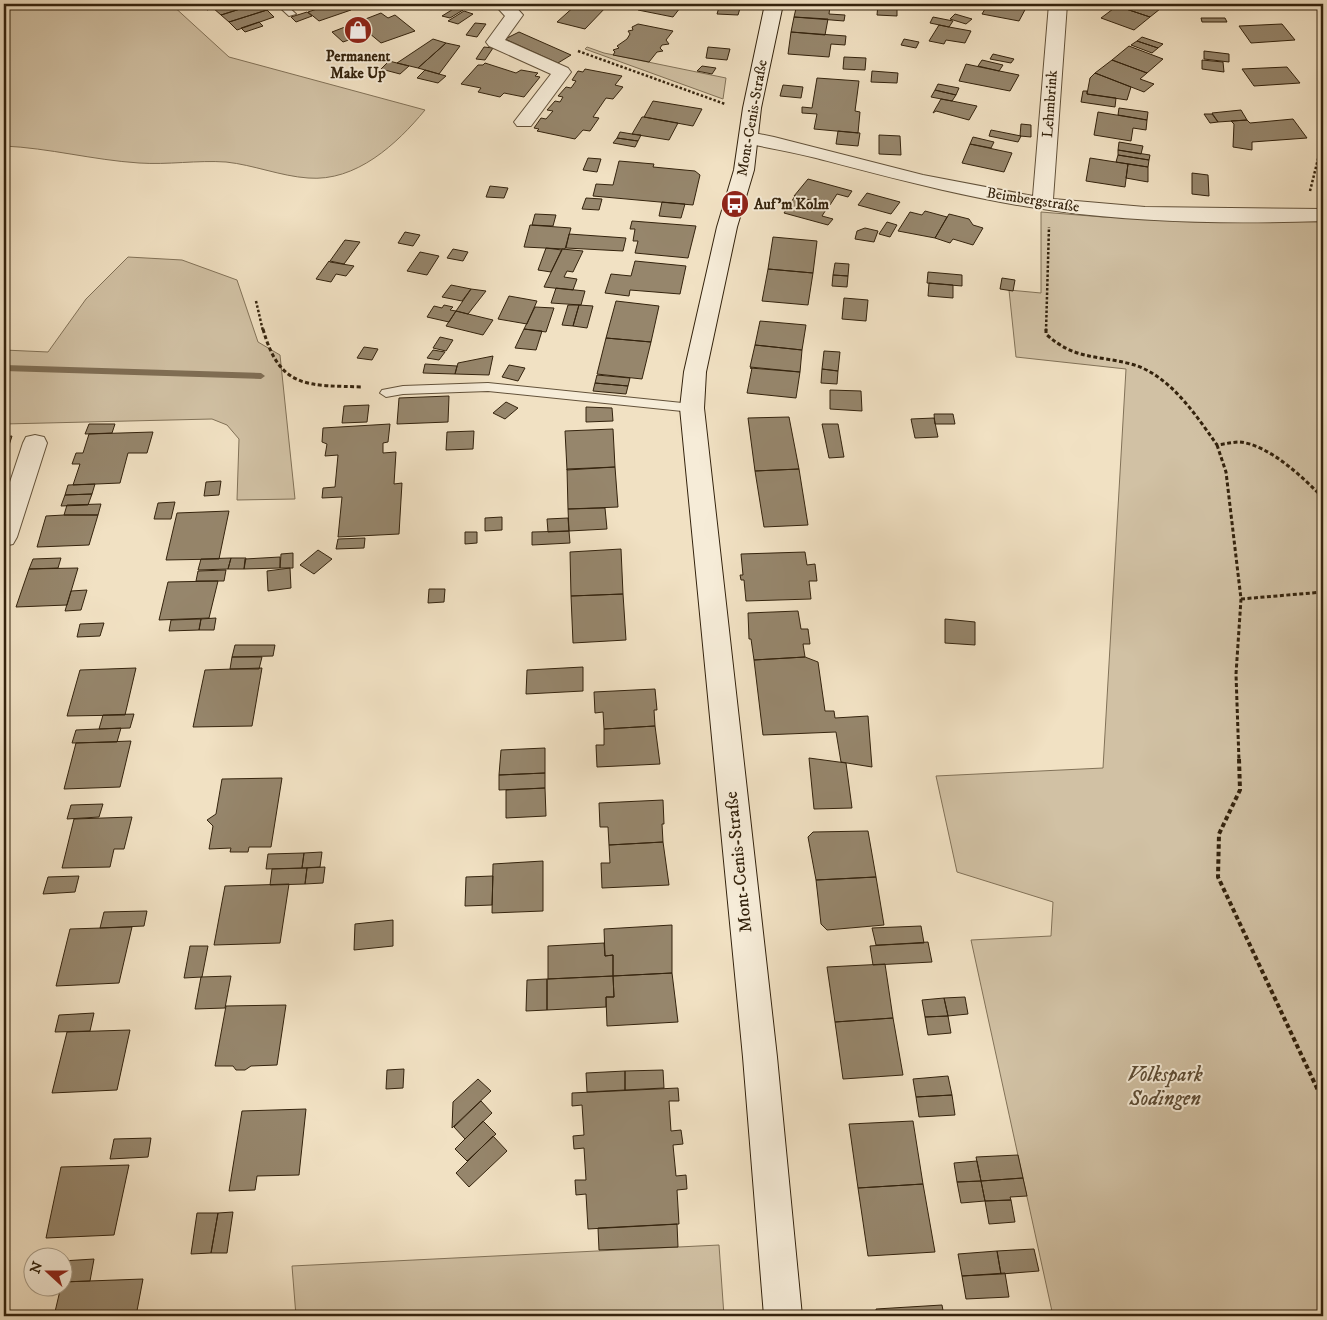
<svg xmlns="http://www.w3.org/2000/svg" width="1327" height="1320" viewBox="0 0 1327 1320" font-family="'IM FELL DW Pica',serif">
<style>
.green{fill:#d1c1a4;stroke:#827258}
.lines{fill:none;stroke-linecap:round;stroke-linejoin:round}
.stream{fill:#7f6e55;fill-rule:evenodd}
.building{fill:#96866c;stroke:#34230d}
.service-casing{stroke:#63523a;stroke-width:2}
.minor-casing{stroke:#63523a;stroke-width:2}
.secondary-casing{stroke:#34230d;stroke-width:2}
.path-far2{stroke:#34230d;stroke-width:2.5;stroke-dasharray:2.5 2;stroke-linecap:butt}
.path-far1{stroke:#34230d;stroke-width:3;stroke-dasharray:4 2.5;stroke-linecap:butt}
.path{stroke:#34230d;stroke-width:4;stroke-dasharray:4.5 3;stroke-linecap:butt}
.service{fill:#f6ecd8;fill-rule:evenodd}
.minor{fill:#f6ecd8;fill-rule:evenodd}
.secondary{fill:#f6ecd8;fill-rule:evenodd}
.labels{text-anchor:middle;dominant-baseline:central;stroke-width:4;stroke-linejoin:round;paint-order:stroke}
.far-poi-label{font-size:15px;font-weight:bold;fill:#34230d;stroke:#f6ecd8}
.far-street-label{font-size:15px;fill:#34230d;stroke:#f6ecd8}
.street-label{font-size:18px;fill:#34230d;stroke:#f6ecd8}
.near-park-label{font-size:21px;font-style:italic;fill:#5b4a33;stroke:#f6ecd8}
</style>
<rect width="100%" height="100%" fill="#f1e1c3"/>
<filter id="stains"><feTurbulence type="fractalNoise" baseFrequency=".004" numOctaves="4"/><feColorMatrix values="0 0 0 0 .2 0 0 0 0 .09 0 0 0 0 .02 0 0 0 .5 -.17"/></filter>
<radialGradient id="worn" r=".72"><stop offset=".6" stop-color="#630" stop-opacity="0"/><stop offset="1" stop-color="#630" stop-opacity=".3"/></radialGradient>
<path class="green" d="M4,4H171L229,57L425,110C397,144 356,182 308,178C280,176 254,165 226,162C197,160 168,165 139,163C93,160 49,148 4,146Z
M587,47L604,53L726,78L723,99L585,49Z
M1041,212L1103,217L1323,222V1316H1053L971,940L1051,936L1053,902L957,872L936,776L1103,768L1126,369L1016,357L1009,290L1041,293Z
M128,257L182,260L237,280L258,342L280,355L295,499L237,500L239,439L227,425L212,419L4,424V350L48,352L86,299Z
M719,1245L724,1316H296L292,1266Z"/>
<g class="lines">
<path class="stream" d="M4,365L261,373L265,376L261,379L4,371Z"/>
</g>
<path class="building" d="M209,4H226L207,10L203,6Z
M226,4H256L221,15L213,8Z
M256,4L267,10L229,22L221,15Z
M332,4H344L351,10L319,21L308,12Z
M577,4H601L608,5L585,29L557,22Z
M643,4H684L686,7L680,8L673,17L638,10L640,8L638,6Z
M720,4L741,5L738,15L717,14Z
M797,4L830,6L829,14L845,15L844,21L794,17Z
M878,4L897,6V16L877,15Z
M988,4H1013L1027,6L1019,21L982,14Z
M1119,4H1163L1165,5L1150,17L1117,6Z
M1117,6L1150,17L1134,30L1101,18Z
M455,8L463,10L450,18L442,16Z
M267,10L274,17L237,30L229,22Z
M464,11L473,14L458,24L448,21Z
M307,12L312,16L296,22L291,17Z
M381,13L388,18L395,15L415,31L381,43L369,33L343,42L332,32Z
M955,14L972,19L966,24L950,19Z
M794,17L828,19L825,35L791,32Z
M933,17L953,21L949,27L930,23Z
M1201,18H1225L1227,22H1202Z
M259,22L263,26L245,32L241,28Z
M475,23L486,24L477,37L466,35Z
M638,24L673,31L666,40L669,44L662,45L660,48L663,51L657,52L649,62L613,55L615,52L613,50L619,48L617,46L627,39L630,34L628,31L633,30L632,27Z
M1282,24L1295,40L1251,43L1239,26Z
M939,25L949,27L971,31L965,43L946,40L944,44L929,41Z
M519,32L571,55L558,63L505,39Z
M791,32L846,36L845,45L831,44L829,57L788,54Z
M1142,37L1163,44L1158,48L1137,41Z
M433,39L446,43L418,68L397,63Z
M904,39L919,42L916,48L901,45Z
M1137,41L1158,48L1152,53L1131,45Z
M446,43L460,46L439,74L418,68Z
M1129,46L1163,59L1147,73L1112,60Z
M484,47L493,48L485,60L476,59Z
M708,47L730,49L727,60L706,58Z
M1204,51L1229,54V62L1204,59Z
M993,54L1014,59L1011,63L990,59Z
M844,57L866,58L865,70L843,69Z
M982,60L1003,65L999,71L978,66Z
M1112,60L1147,73L1140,79L1154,84L1144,92L1095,73Z
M1202,60L1223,62L1224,72L1202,69Z
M389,61L409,66L400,74L381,69Z
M485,63L516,73L521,70L538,73L535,76L540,77L524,97L504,93L500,97L478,92L481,88L461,84L478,65H483Z
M966,64L980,67L1019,75L1010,91L959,81Z
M702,66L716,68L712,74L697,71Z
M1287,67L1300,83L1254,86L1242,69Z
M585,69L622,76L615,85L623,87L613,99L606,98L593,117L599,118L590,131L583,130L575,139L537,131L539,129L534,128L541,118L546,119L553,111L547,110L555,101L560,102L563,97L558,96L566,87L571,88L576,81L572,80L578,71L583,72Z
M425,70L446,76L438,83L417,78Z
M872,71L898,73L897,83L871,82Z
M1095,73L1131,87L1127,100L1087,94L1090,78Z
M817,78L859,81L855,111L860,112L858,133L814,129L817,114L802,113V107L812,108Z
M938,84L959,88L956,95L935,90Z
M783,85L803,87L801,98L780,96Z
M935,90L956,95L952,101L931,97Z
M1083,91H1087V94L1116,98L1115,107L1081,102Z
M941,99L952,101L977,106L969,120L936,111L933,113Z
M653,101L702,109L693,126L644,117Z
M1119,108L1148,112L1147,120L1118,115Z
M1241,110L1247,120L1218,122L1212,113Z
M1098,112L1147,120L1146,130L1133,128L1131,141L1094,135Z
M1204,114H1212L1218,122L1210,123Z
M642,117H644L678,123L669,140L632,134Z
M1293,119L1307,138L1252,142V150L1233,147L1234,124L1231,121L1247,120L1250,123Z
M1021,124L1031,125V137L1020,136Z
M991,130L1021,136L1018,142L989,136Z
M838,131L860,133L858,146L836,144Z
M620,132L632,134L641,135L638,141L617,138Z
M879,135L900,136L901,155L879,154Z
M973,137L994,142L991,148L970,144Z
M617,138L638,141L635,147L613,143Z
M1119,142L1143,146L1141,154L1118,150Z
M970,144L1012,153L1004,172L962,163Z
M1118,150L1150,155L1149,160L1118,155Z
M1118,155L1149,160L1148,167L1116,162Z
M588,158L601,159L597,172L583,170Z
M1090,158L1128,164L1125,187L1086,181Z
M619,161L654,164L653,167L695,171L700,175L693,205L593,196L596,184L613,185Z
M1128,164L1148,167V182L1126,178Z
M1192,173L1208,175L1209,196L1192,194Z
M808,179L852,191L848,197L837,194L830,205L794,196Z
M490,186L508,188L504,198L486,197Z
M867,193L900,202L891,214L858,205Z
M795,196L829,205L822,216L833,219L828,225L784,213Z
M586,198L602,199L599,210L582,209Z
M662,202L685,204L681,218L659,216Z
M925,211L947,217L935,238L898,231L910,212L922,215Z
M535,214L556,215L553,226L532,225Z
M949,214L969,219L973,225L983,228L973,245L953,239L950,243L935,238Z
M632,221L696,226L688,258L635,253L638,241H633L635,229H630Z
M887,222L897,225L890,237L879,234Z
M530,225L571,228L565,249L524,247Z
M865,228L878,231L874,242L855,239L857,231Z
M405,232L420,235L413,246L398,243Z
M569,234L626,238L623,251L566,248Z
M773,237L817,241L813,273L768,269Z
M345,240L360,242L344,264L330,261Z
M546,248L562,250L551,272L538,270Z
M453,249L468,252L463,261L447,258Z
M562,249L583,251L573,272L567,271L564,277L577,279L573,290L544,287Z
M420,252L439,256L427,275L407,271Z
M329,261L330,262L354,266L346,276L336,274L331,282L316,279Z
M635,261L686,266L680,294L630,290L629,296L605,293L611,274L631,276Z
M835,263L849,264L848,276L833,275Z
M768,269L813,273L808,305L762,301Z
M928,272L962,275V286L927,283Z
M833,275L848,276L847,287L832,286Z
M1002,278L1015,280L1013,291L1000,289Z
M929,283L953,285V298L928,296Z
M451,285L471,289L462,301L442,297Z
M556,288L585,291L581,305L551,303Z
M471,289L486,291L468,314L456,311Z
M509,296L537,301L527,324L498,319Z
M844,298L868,300L866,321L842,319Z
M616,301L659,306L651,342L606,338Z
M444,305L453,307L450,310L456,311L449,322L427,317L434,306L442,308Z
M568,305H579L573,326L562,325Z
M579,305L593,306L587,328L573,326Z
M535,307L554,308L546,332L524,329Z
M456,311L468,314L493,320L483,335L446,326Z
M760,321L806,325L802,350L755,345Z
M524,329L542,331L536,350L515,348Z
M440,337L453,340L446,351L433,348Z
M606,338L651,342L642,379L597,374Z
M755,345L802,350L800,372L750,367Z
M364,347L378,349L372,360L357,358Z
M433,350L445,352L439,360L427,358Z
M824,351L840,352L838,371L822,369Z
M493,356L489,375L455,374L458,363Z
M425,364L457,366L455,374L423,373Z
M509,365L525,368L518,381L502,377Z
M750,368L800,372L796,398L747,393L752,368Z
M822,369L838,371L837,384L821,383Z
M597,375L630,378L628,386L595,383Z
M595,383L628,386L626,394L593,391Z
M830,390L861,391L862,411L830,409Z
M449,396L448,422L397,424L399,398Z
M506,402L518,408L505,419L493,413Z
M369,405L367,422L342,423L344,406Z
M586,407L612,408L613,421L586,422Z
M934,414H953L955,424H935Z
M789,417L799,469L755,471L748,418Z
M934,418L938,437L915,438L911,419Z
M89,424H115L112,433L85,434Z
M390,424L388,442L383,443V453L396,452L394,484L402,483L399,534L338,537L342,497L322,498L323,488L335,487L338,455L325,456L327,444L322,442L323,428Z
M822,424H838L844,457L829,458Z
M613,429L615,467L567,470L565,431Z
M474,431L473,449L446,450L447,432Z
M153,432L147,453H128L120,483L73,485L80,464H72L76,453H83L89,434Z
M12,436L4,461V437Z
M615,467L618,507L568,509L567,469Z
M799,469L808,525L764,527L755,471Z
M221,481L219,495L204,496L206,482Z
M95,484L92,494L65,495L68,485Z
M92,494L88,505L61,506L65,495Z
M175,502L171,519H154L158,503Z
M101,504L98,515H64L67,505Z
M605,508L607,529L569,531L568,509Z
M229,511L219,559L166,560L177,513Z
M64,515H98L89,545L37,547L46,516Z
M502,517V530L485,531V518Z
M568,518L569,531L548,532L547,519Z
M569,531L570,543L532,545V532Z
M465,532H477V543L465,544Z
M365,538L364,548L336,549L338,539Z
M621,549L623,594L571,596L570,552Z
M318,550L332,559L314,574L300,565Z
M805,552L807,565L815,564L817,581H809L811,599L746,601L744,580H741L740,575H743L741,554Z
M293,553V568H280L281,554Z
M280,557V568L244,569L245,559Z
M61,558L58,568L29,569L33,559Z
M231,558H246L244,569H228Z
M231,558L228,569L198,570L201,559Z
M78,568L67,605L16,607L29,569Z
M290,568L291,588L268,591L267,571Z
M226,570L224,581H196L198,571Z
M218,581L209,618L159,620L168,582Z
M429,589H445L444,602L428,603Z
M87,590L81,610L65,611L71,591Z
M623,594L626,640L573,643L571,596Z
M798,611L801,629H808L810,644H803L805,657L754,660L751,639H749L748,613Z
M216,618L214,630H199L201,619Z
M201,619L199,630L169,631L171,620Z
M945,619L975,622V645L945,643Z
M104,623L100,636L77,637L80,624Z
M235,645H275L273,656L232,657Z
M232,657H262L259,669H230Z
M805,657L818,662L825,711H834L835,718L868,716L872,767L841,762L836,732L763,735L754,660Z
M583,667V691L526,694L527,670Z
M136,668L125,715L67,716L80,670Z
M262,668L252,726L193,727L205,670Z
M655,689L657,710H654L655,726L604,729L603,712L595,713L594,692Z
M134,714L130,728L99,729L103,715Z
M655,726L660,764L597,767L596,745H604V729Z
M121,728L117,742L72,743L76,730Z
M131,741L120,787L64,789L76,743Z
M545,748V773L499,775L501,750Z
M809,758L846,763L852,808L814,809Z
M545,773V788L499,790V775Z
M282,778L271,847H249L248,852H230L231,848L209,849L213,826L207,820L216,814L222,779Z
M545,788L546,816L506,818V790Z
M663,800L664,824H662L663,842L609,845L608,827H600L599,803Z
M103,804L99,817L67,819L71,805Z
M132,817L124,849H114L110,867L62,868L74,819Z
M868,831L876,877L816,880L808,837L813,832Z
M663,842L669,885L602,888L601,863H610L609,845Z
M322,852L320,867L302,868L304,853Z
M304,853L302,868L266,869L268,854Z
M543,861V911L492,913L493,864Z
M325,867L323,883L305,884L307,868Z
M307,868L305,884L270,885L272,869Z
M79,876L75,892L43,894L48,877Z
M493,876L492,905L465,906L466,877Z
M876,877L884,925L827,930L821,924L816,880Z
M289,884L280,943L214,945L225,886Z
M147,911L144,926L100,928L104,912Z
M393,920V946L354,950L355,924Z
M672,925V973L613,976V955L605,956L604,929Z
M921,926L924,943L876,945L872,928Z
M132,927L119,983L56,986L70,929Z
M928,942L932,962L873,965L870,946Z
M604,943L605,956L613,955V976L548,979V946Z
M190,946H208L202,977L184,978Z
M885,964L893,1018L835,1022L827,967Z
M672,973L678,1022L607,1026L606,997H614L613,976Z
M231,976L225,1008L195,1009L201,977Z
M613,976L614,997H606V1007L547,1010V979Z
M547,979V1010L526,1011L527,980Z
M965,997L968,1014L948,1016L944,998Z
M944,998L948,1016L925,1017L922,1000Z
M286,1005L277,1065L251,1066L245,1070H236L233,1066H215L226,1006Z
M94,1013L90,1031L55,1032L59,1015Z
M948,1016L951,1033L928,1035L925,1017Z
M893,1018L903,1075L843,1079L835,1022Z
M130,1030L117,1090L52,1093L67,1032Z
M404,1069L403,1088L386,1089L387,1070Z
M663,1070L664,1088L625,1090V1071Z
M625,1071V1090L587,1092L586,1073Z
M948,1076L952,1095L916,1097L913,1079Z
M478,1079L491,1091L452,1128L453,1102Z
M678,1088L679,1101H669L671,1131L681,1130L683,1144L673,1145L676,1176L686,1175L687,1189L677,1190L679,1224L588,1229L586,1194L576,1195L575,1180H586L584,1148L574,1149L573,1136L584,1135L582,1105L572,1106V1093Z
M952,1095L955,1115L919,1117L916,1097Z
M481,1101L492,1113L465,1139L454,1127Z
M306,1109L299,1175L257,1176L255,1190L229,1191L242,1111Z
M483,1121L496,1134L467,1161L455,1149Z
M913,1121L923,1184L858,1188L849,1124Z
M493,1136L507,1151L469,1187L456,1173Z
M151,1138L148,1157L110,1159L114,1139Z
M1018,1155L1023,1178L981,1181L976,1157Z
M977,1161L981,1181L957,1182L954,1163Z
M129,1165L114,1235L46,1238L61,1167Z
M1023,1178L1027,1196L1010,1197L1011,1200L985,1201L981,1181Z
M981,1181L985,1201L961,1203L957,1182Z
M923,1184L935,1252L868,1256L858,1188Z
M1011,1200L1015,1222L989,1224L985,1201Z
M233,1212L227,1253H211L218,1213Z
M197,1213H218L211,1253L191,1254Z
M677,1224L678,1247L599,1250L598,1228Z
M1034,1249L1039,1271L1001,1274L997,1251Z
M997,1251L1001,1274L962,1276L958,1254Z
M94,1259L90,1281L62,1282V1261Z
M1005,1273L1009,1297L966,1299L962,1276Z
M143,1279L136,1316H54L62,1282Z
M942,1305L944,1316H877L876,1309Z"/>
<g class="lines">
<defs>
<path id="service" d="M276,4H285L296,14L289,16Z
M488,383L692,404L698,408L692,412L488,391L403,394L386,397L380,393L382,390L403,386Z"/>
<path id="minor" d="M494,4H513L523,15L505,40L568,68L571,72L531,126H517L514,122L551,74L489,46L486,42L505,16Z
M1049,4H1067L1053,199L1145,207L1323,209V221C1234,224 1144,223 1056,211C974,200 896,179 816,158C792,152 767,148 742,142L739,138L742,134L749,132L774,137L923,175L1033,196Z
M35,435L44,437L47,443L17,537L13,544L4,546V500L23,443L26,437Z"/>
<path id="secondary" d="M765,4H783L761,108L754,170L737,227L706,372L704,408L777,1057L802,1316H764L743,1057L680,408L684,372L717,227L734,170L743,108Z"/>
</defs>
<use href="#service" class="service-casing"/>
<use href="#minor" class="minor-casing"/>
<use href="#secondary" class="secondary-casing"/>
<path class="path-far2" d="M578,51L725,104
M1310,191L1323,139
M256,301L263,331
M1046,331L1049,227"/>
<path class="path-far1" d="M263,329C280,390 308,385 363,387
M1046,329V334C1074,360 1097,355 1131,364C1169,374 1196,415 1217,445C1225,444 1232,442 1240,442C1269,445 1304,478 1323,498
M1217,445L1226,472L1241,599L1236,674L1239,761
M1241,599L1323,592"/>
<path class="path" d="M1239,759L1240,790L1219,834L1218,877L1323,1101"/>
<use href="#service" class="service"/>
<use href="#minor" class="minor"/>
<use href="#secondary" class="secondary"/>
</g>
<defs>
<symbol id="shop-disc" viewBox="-11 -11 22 22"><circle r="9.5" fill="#8f2418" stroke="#f6ecd8"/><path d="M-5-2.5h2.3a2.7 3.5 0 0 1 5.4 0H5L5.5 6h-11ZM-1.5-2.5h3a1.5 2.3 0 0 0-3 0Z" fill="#fff"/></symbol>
<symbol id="bus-disc" viewBox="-11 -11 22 22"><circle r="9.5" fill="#8f2418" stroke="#f6ecd8"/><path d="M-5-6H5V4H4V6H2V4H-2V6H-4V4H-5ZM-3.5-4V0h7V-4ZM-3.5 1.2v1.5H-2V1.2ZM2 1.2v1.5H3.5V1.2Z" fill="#fff"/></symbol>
</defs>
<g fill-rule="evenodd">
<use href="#shop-disc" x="342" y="14" width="32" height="32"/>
<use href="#bus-disc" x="719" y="188" width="32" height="32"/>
</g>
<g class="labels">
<g class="far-poi-label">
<text x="358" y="56">Permanent<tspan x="358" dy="17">Make Up</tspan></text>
<text x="754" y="204" text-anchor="start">Auf'm Kolm</text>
</g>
<g class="far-street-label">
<text transform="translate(1050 104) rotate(-86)">Lehmbrink</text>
<text transform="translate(752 118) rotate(-80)">Mont-Cenis-Straße</text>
<text transform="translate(1033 200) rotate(9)">Beimbergstraße</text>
</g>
<g class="street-label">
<text transform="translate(739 862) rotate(-96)">Mont-Cenis-Straße</text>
</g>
<g class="near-park-label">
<text x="1165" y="1075">Volkspark<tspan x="1165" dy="24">Sodingen</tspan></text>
</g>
</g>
<rect width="1327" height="1320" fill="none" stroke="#f1e1c3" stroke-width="20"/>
<rect x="5" y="5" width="1317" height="1310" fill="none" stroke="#34230d" stroke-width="2.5"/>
<rect x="10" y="10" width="1307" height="1300" fill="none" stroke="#34230d"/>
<g transform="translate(48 1272) rotate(291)"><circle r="24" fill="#f6ecd8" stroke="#a89c87"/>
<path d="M0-4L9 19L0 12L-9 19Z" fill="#8f2418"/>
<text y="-8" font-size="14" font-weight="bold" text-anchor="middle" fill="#34230d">N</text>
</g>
<rect width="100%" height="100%" filter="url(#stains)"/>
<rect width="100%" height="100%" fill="url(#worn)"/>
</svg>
